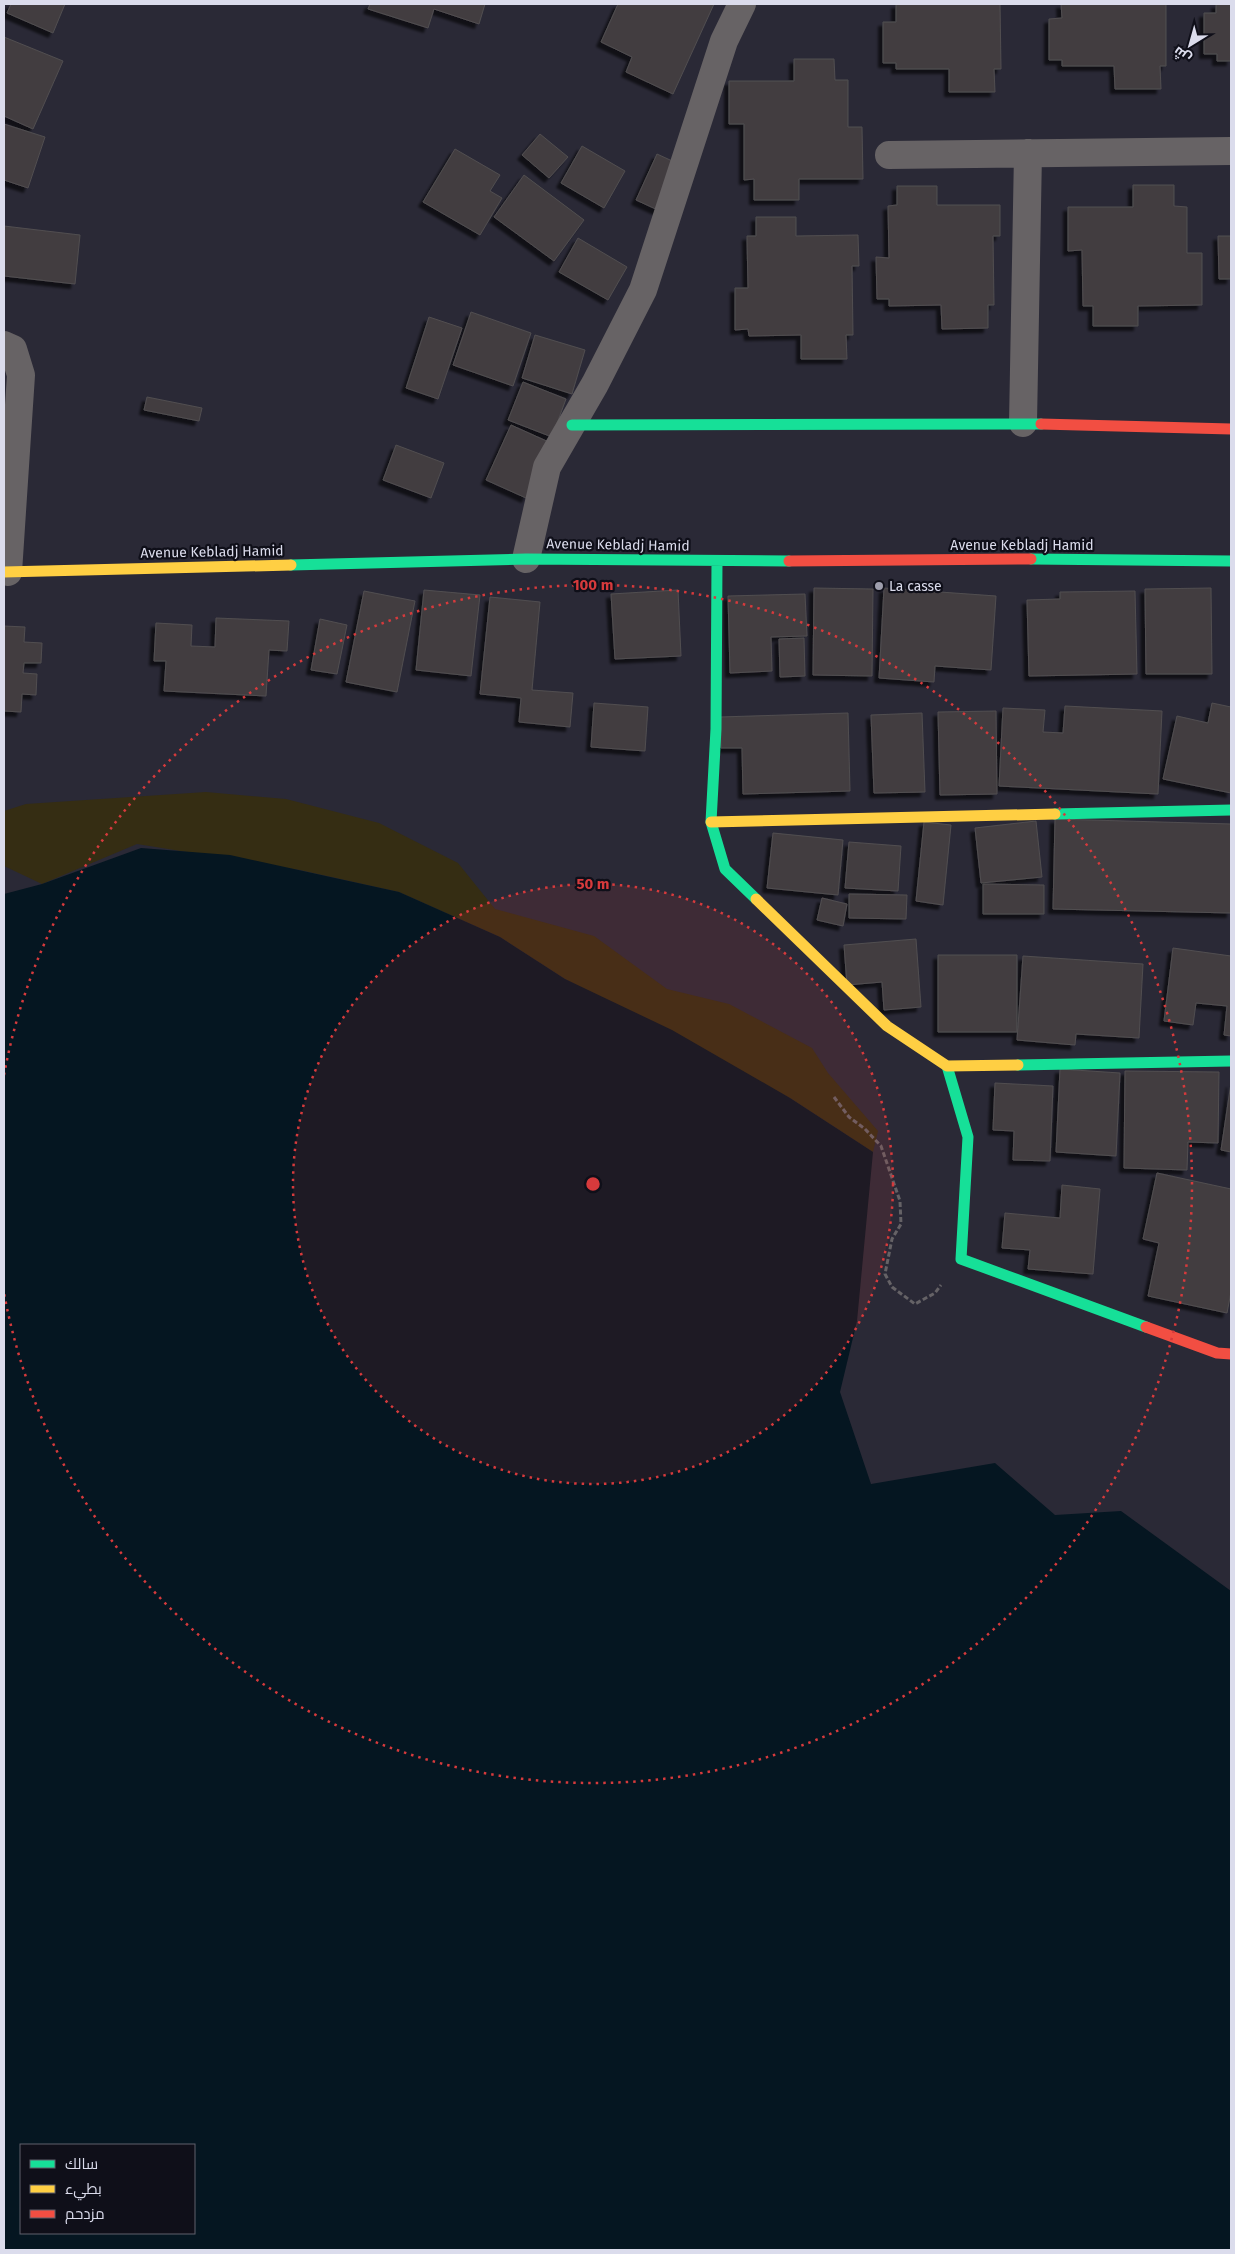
<svg xmlns="http://www.w3.org/2000/svg" width="1235" height="2254" viewBox="0 0 1235 2254" font-family="'Fira Sans',Cairo,sans-serif">
<style>
.sand{fill:#352d13}
.water{fill:#051621;fill-rule:evenodd}
.building{fill:#423e41;stroke:#514e50;filter:url(#shadow)}
.lines{fill:none;stroke-linecap:round;stroke-linejoin:round}
.path{stroke:#656266;stroke-width:3;stroke-dasharray:5 2.5;stroke-linecap:butt}
.street{stroke:#676365;stroke-width:28}
.fast{stroke:#16e098;stroke-width:11}
.slow{stroke:#ffcf43;stroke-width:11}
.jam{stroke:#f24e42;stroke-width:11}
.ring{fill:none;stroke:#d63a3c;stroke-width:2.5;stroke-dasharray:2.5 5}
.poi-dot{fill:#9d9dac;stroke:#0f0f19;stroke-width:2}
.labels{text-anchor:middle;dominant-baseline:central;stroke-width:4.5;stroke-linejoin:round;paint-order:stroke}
.street-label{font-size:14px;fill:#dbdcec;stroke:#0f0f19}
.poi-label{font-size:14px;fill:#dbdcec;stroke:#0f0f19;text-anchor:start}
.centre{fill:#d63a3c;stroke:#0f0f19;stroke-width:2.5}
.ring-label{font-size:15px;text-anchor:middle;font-weight:bold;fill:#d63a3c;stroke:#0f0f19;stroke-width:4.5;stroke-linejoin:round;paint-order:stroke}
</style>
<defs>
<filter id="shadow"><feDropShadow dx="-4.5" dy="4.5" stdDeviation="1" flood-color="#0009"/></filter>
</defs>
<rect width="100%" height="100%" fill="#2a2936"/>
<path class="sand" d="M206,792L286,799L379,823L458,863L495,909L594,936L667,989L729,1004L812,1048L828,1073L878,1131L873,1152L790,1098L565,979L500,937L399,892L300,870L137,844L42,884L4,866V811L26,804Z"/>
<path class="water" d="M141,848L230,855L399,892L500,937L565,979L672,1030L790,1098L873,1152L857,1321L840,1392L871,1484L995,1463L1055,1515L1121,1511L1231,1591V2250H4V894L42,884ZM21,2145H194V2233H21Z"/>
<path class="building" d="M11,4H65L53,33L7,13Z
M370,4H485L479,24L434,9L428,28L368,9Z
M618,4H714L673,94L626,72L632,57L601,42Z
M896,4H1000L1001,69H994L995,92H949V69H896V63H883V22H896Z
M1061,4H1166V66H1160L1161,89H1115L1114,66H1062V60H1049V19L1062,18Z
M1216,4H1231V61H1217V54H1204V13H1216Z
M4,37L63,61L33,129L4,116Z
M794,59H834L835,80H848V127H862L863,179H799V200H754V179L744,180V124H729V81H794Z
M4,124L45,137L28,188L4,180Z
M540,134L568,157L549,178L522,155Z
M582,146L625,171L604,208L561,183Z
M455,149L500,175L490,191L502,198L480,235L423,202Z
M657,154L681,165L660,211L636,200Z
M524,175L584,220L554,261L494,217Z
M1133,185H1174V206L1187,207V253H1202V305L1138,306V326H1093V306H1083L1082,250L1068,251V207H1133Z
M897,186H937V205H1000V236H993L994,305H988V328L942,329L941,305L889,306V299H877L876,257L889,258L888,206L897,205Z
M756,217H796V236L858,235L859,266H852L853,335H846L847,359H801V335L749,336L748,329L735,330V288H748L747,236H756Z
M4,226L80,235L75,284L4,276Z
M1218,236H1231V279H1219Z
M578,238L627,267L608,300L559,272Z
M471,312L531,333L513,386L453,365Z
M429,317L462,328L438,399L406,388Z
M535,335L585,350L572,394L522,378Z
M523,382L566,399L552,437L508,420Z
M147,397L202,408L199,421L144,410Z
M511,425L551,443L526,498L486,480Z
M396,445L444,463L431,498L383,480Z
M814,588L873,589L872,676L813,675Z
M884,588L996,596L991,670L935,666L934,682L879,678Z
M1211,588L1212,674H1146L1145,589Z
M424,590L480,595L471,676L416,670Z
M678,590L681,656L615,659L611,594Z
M364,591L415,601L397,692L346,682Z
M1135,591L1137,674L1029,676L1027,600L1060,599V592Z
M805,594L807,636L771,637L772,671L730,673L728,596Z
M490,597L540,602L532,690L573,693L570,727L519,722L521,698L480,694Z
M216,618L289,621L287,651L269,650L266,696L164,691L166,661H154L156,623L192,625L191,646L215,647Z
M320,619L347,625L337,674L311,670Z
M4,626L25,627L24,642L42,643L41,663H24L23,673L37,674L36,695L22,694L21,712L4,711Z
M804,638L805,676L780,677L779,639Z
M594,703L648,707L645,751L591,747Z
M1212,703L1231,707V793L1163,779L1177,716L1208,723Z
M1065,706L1162,711L1158,794L999,786L1003,708L1045,710L1043,732L1063,733Z
M996,711L997,794L940,795L938,712Z
M848,713L850,791L743,794L742,748H721L720,717Z
M922,713L925,792L874,793L871,715Z
M1055,819L1231,824V913L1053,909Z
M1036,821L1042,877L981,883L975,828Z
M924,822L951,825L943,905L916,901Z
M773,833L843,840L838,895L767,888Z
M849,842L901,846L898,891L845,888Z
M983,884L1044,885V914H983Z
M849,894L907,895L906,919L849,918Z
M822,898L847,904L843,926L817,920Z
M916,939L921,1007L884,1010L882,982L847,985L844,945Z
M1173,948L1231,956V1036L1224,1035L1227,1006L1196,1003L1193,1025L1164,1021Z
M938,955H1017V1032H938Z
M1023,956L1143,964L1139,1038L1076,1034L1075,1045L1017,1040Z
M1060,1069L1120,1073L1116,1156L1056,1152Z
M1125,1071L1219,1072L1218,1143L1188,1142L1187,1170L1124,1168Z
M995,1083L1053,1086L1050,1161L1013,1160L1014,1131L993,1130Z
M1231,1083V1152L1221,1150Z
M1157,1173L1231,1189V1292L1227,1313L1148,1296L1159,1243L1143,1239Z
M1062,1185L1100,1189L1093,1274L1028,1269L1030,1250L1002,1248L1005,1213L1060,1218Z"/>
<g class="lines">
<path class="path" d="M834,1097L849,1117L865,1129L881,1146L900,1201L901,1224L892,1239L885,1274L892,1287L915,1304L935,1293L941,1285"/>
<path class="street" d="M889,155L1231,151
M4,345L13,349L21,375L8,572
M1023,423L1028,153
M526,559L547,467L595,384L643,290L724,41L742,4"/>
<path class="fast" d="M572,425L1041,424
M1031,559L1231,561
M717,561L716,729L711,822L725,869L756,899
M291,565L526,559L789,561
M1055,814L1231,810
M1018,1065L1231,1061
M947,1066L968,1137L961,1259L1146,1327"/>
<path class="slow" d="M4,572L291,565
M711,822L1055,814
M756,899L887,1026L947,1066L1018,1065"/>
<path class="jam" d="M1041,424L1231,429
M789,561L1031,559
M1146,1327L1217,1353L1231,1354"/>
</g>
<circle cx="593" cy="1184" r="300" fill="#d63a3c" fill-opacity=".12"/>
<g class="ring">
<circle cx="593" cy="1184" r="300"/>
<path d="M4 1075A599 599 0 1 1 4 1293"/>
</g>
<circle class="poi-dot" cx="879" cy="586" r="5"/>
<g class="labels">
<g class="street-label">
<text transform="translate(618 545) rotate(1)">Avenue Kebladj Hamid</text>
<text x="1022" y="545">Avenue Kebladj Hamid</text>
<text transform="translate(212 552) rotate(-1)">Avenue Kebladj Hamid</text>
</g>
<g class="poi-label">
<text x="889" y="586">La casse</text>
</g>
</g>
<circle cx="593" cy="1184" r="8" class="centre"/>
<g class="ring-label">
<text x="593" y="590">100 m</text>
<text x="593" y="889">50 m</text>
</g>
<rect width="1235" height="2254" fill="none" stroke="#dbdcec" stroke-width="10"/>
<rect x="20" y="2144" width="175" height="90" fill="#0f0f19" stroke="#61616d"/>
<rect x="30" y="2160" width="25" height="8" fill="#16e098" stroke="#61616d"/>
<text x="65" y="2169" font-size="15" fill="#dbdcec">سالك</text>
<rect x="30" y="2185" width="25" height="8" fill="#ffcf43" stroke="#61616d"/>
<text x="65" y="2194" font-size="15" fill="#dbdcec">بطيء</text>
<rect x="30" y="2210" width="25" height="8" fill="#f24e42" stroke="#61616d"/>
<text x="65" y="2219" font-size="15" fill="#dbdcec">مزدحم</text>
<g transform="translate(1190 45) rotate(217)" stroke="#0f0f19" stroke-width="4" paint-order="stroke">
<path d="M0-4L9 19L0 12L-9 19Z" fill="#dbdcec"/>
<text y="-8" font-size="14" font-weight="bold" text-anchor="middle" fill="#dbdcec">ش</text>
</g>
</svg>
